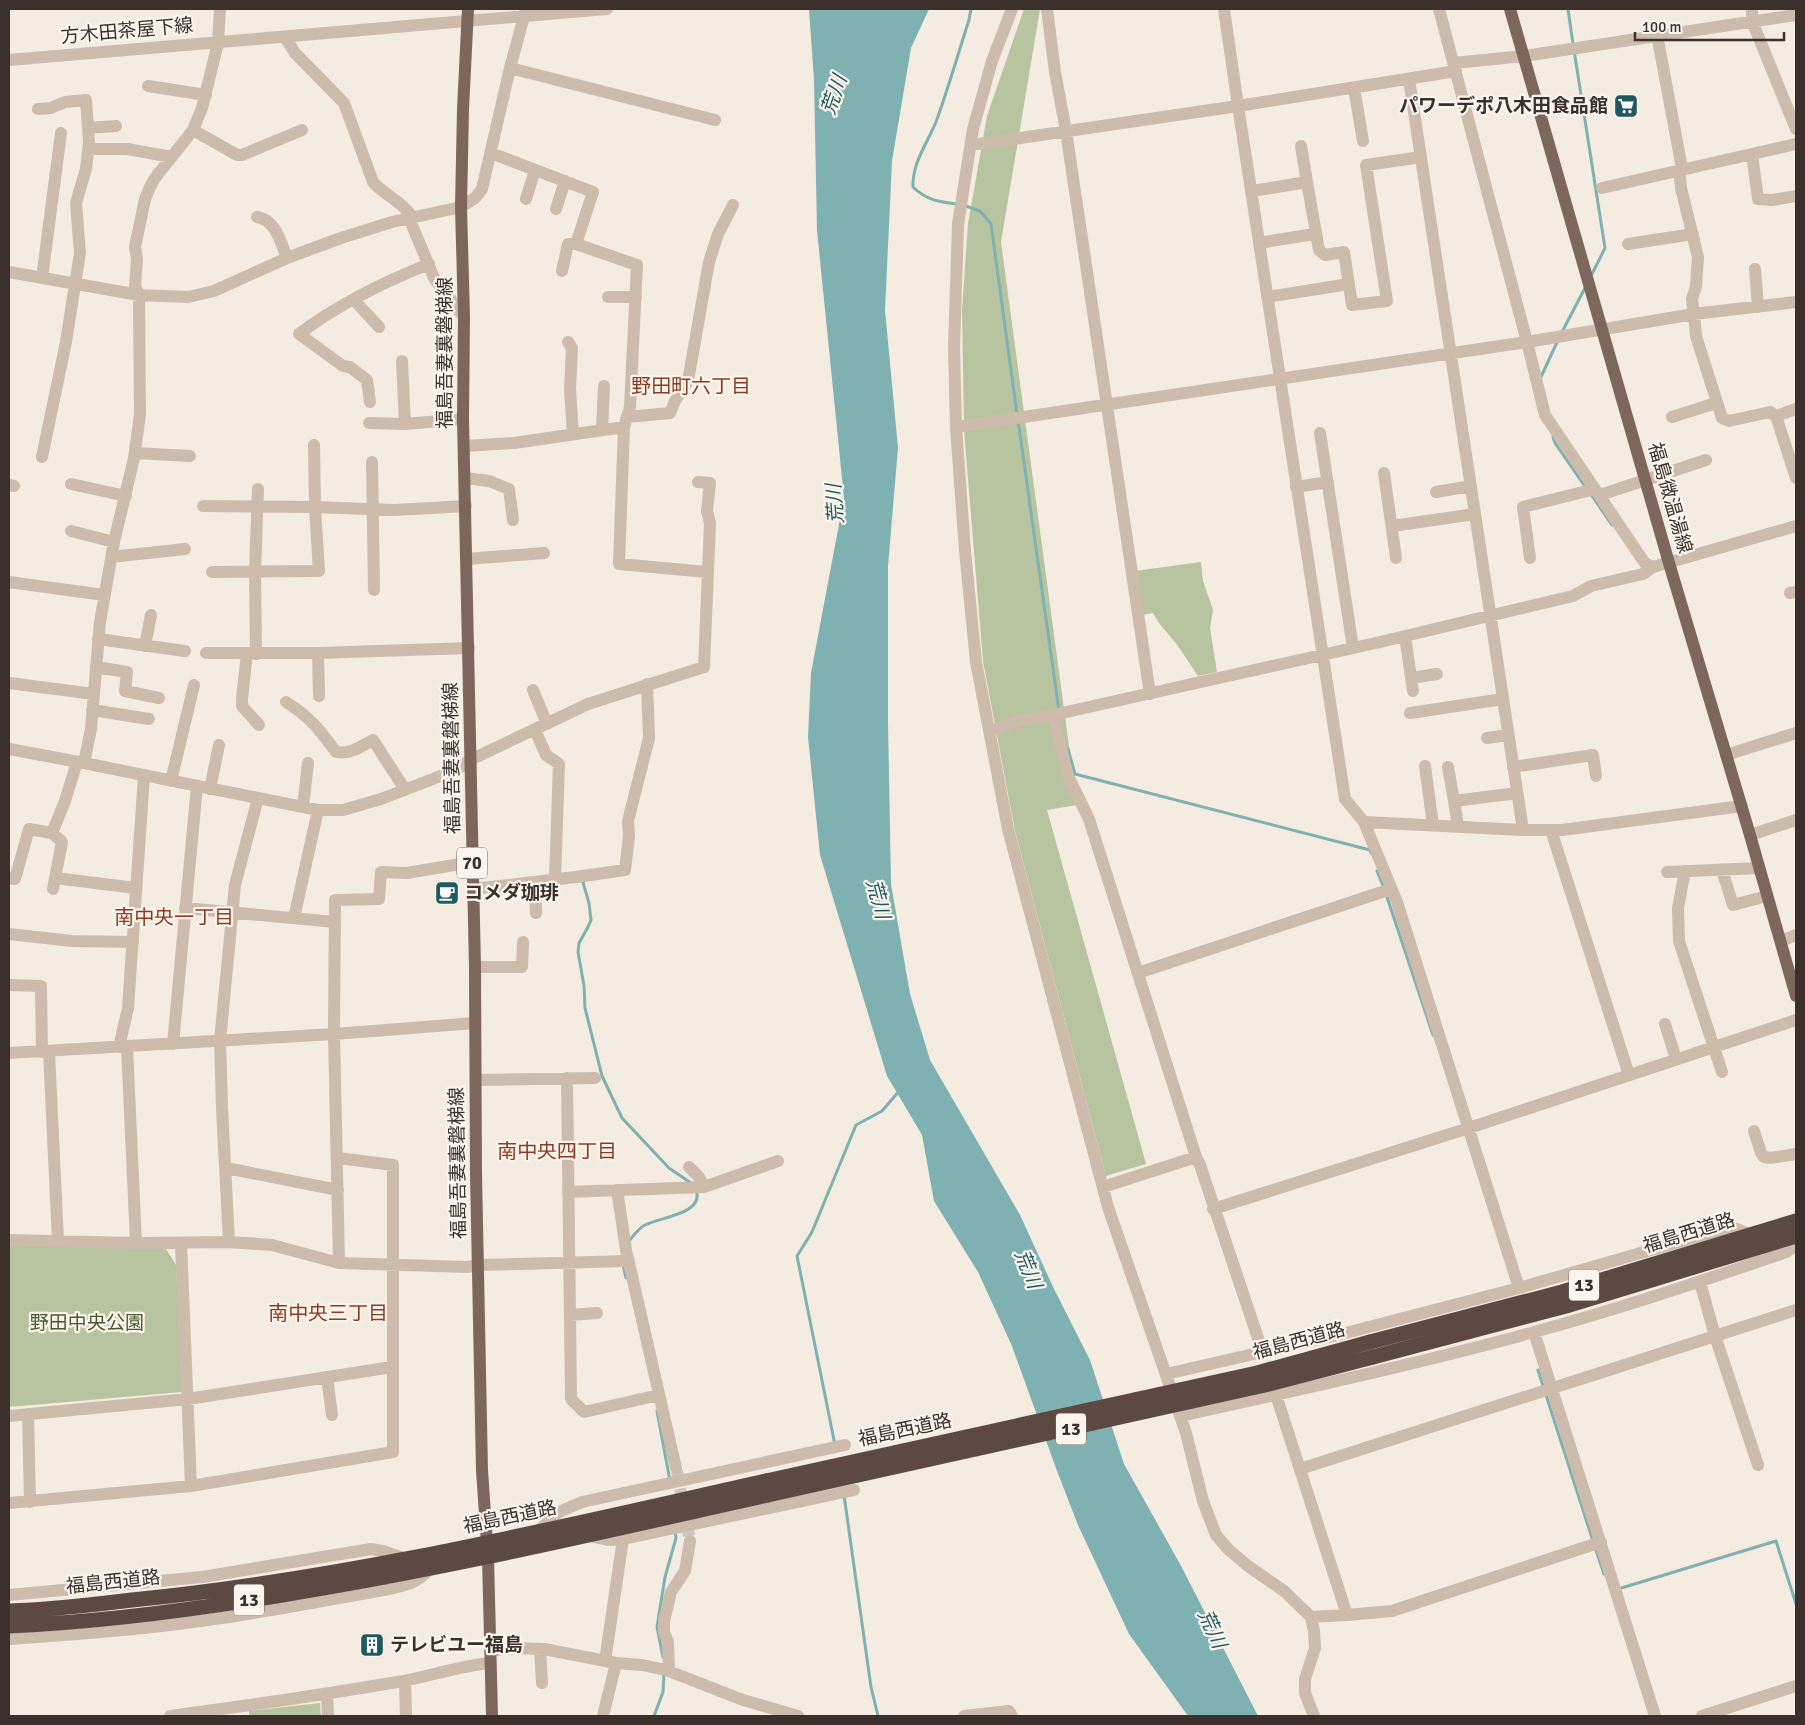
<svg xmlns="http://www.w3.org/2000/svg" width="1805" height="1725" viewBox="0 0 1805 1725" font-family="Signika,'Noto Sans JP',sans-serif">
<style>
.green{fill:#b8c4a0}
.water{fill:#7fb0b2}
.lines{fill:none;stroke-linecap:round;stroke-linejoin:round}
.stream{stroke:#7fb0b2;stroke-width:3}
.minor-tunnel{stroke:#cfc6bd;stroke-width:12;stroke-dasharray:12 6;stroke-linecap:butt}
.minor{stroke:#cdbbac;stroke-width:12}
.major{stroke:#7d675c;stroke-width:12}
.highway{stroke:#5c4a42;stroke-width:15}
.highway-bridge{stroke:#5c4a42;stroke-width:15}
.labels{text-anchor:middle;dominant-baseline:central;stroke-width:4.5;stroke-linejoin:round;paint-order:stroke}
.shield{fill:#fbf5ee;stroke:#756b66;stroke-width:1}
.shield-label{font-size:18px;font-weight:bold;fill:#3b302b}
.street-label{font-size:19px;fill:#3b302b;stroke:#fbf5ee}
.poi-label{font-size:19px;font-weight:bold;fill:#3b302b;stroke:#fbf5ee;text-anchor:start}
.park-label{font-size:19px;fill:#4a5a2e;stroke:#fbf5ee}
.water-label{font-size:20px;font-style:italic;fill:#1f5a5e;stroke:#fbf5ee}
.neighbourhood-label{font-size:20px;fill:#8c3b22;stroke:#fbf5ee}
</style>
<rect width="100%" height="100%" fill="#f4ebe1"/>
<path class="green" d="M1024,9H1040L1001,242L1077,805L1047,810L1146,1164L1106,1176L1015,831L983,661L964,430L962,310L968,224L987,116Z
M1201,562L1203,581L1213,610L1210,628L1217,672L1198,676L1178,646L1159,623L1153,613L1142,615L1135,571Z
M9,1245L166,1249L176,1265L182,1392L9,1407Z
M320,1703L321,1716H249V1711Z"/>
<path class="water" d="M809,9H929L911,48L892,161L885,310L898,448L888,566V723L891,884L910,994L930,1060L1020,1215L1054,1289L1090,1360L1124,1464L1180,1564L1258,1716H1188L1129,1634L1078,1525L1057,1471L1012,1346L978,1272L934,1201L922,1135L887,1076L820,855L808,737L811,673L844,498L817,230L814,80Z"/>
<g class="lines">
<path class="stream" d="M1568,9L1573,44
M1574,50L1605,248L1591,276
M957,204C939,202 926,200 913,187C912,163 927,144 936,122C948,89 958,54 969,20L971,9
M963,205L980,211L991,224L1017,414
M1562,332L1586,286
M1541,377L1558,340
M1018,420L1059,711
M1553,437L1555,443L1586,488
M1590,493L1612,525
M1068,749L1075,774L1370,850L1371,853
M1377,871L1384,888
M582,879L589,903L591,920L588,927L579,943L578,952L584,986L585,1008L602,1076L622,1118L669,1168L691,1183
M1386,894L1433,1035
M629,1241C633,1236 639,1228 645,1225C660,1217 705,1214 696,1190
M623,1265L626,1278
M1538,1370L1544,1389
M1546,1395L1593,1541
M657,1411L670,1481
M835,1445L797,1256L812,1232L856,1125L882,1111L900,1090
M844,1495L871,1687L878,1716
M1595,1547L1604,1574
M1618,1589L1776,1541L1796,1604
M663,1657L657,1627L665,1577L676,1538L675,1531
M654,1716L663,1692L664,1673"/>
<path class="minor-tunnel" d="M677,1471L690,1541"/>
<path class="minor" d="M1012,9L992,61L973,129L958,224L954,348L956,427L965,551L976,662L1008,829L1108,1207L1186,1433L1203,1501L1216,1535L1228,1549L1248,1566L1284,1591L1311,1617L1314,1631L1315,1648L1305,1679V1693L1314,1716
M1047,9L1055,72L1066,131L1150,694
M1224,9L1238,106L1456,71
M1439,9L1527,342L1545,415L1640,556L1645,563L1653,567
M1752,9V21L1796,129
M285,37L295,53L344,103L373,182C384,195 402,201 412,217
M9,60L607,9
M1454,63L1524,56L1796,15
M510,68L715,120
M1409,79L1523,830
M148,86L206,95
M1354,88L1363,141
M38,109L51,108L65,102L86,100L89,142L86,169L76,203L80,253L66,342L42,457
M88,128L116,126
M193,130L237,155H242L302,130
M971,143L979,144L1238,106L1345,799L1364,822L1397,902L1519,1288
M1301,146L1307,182
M88,149H127L172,157
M491,153L593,192L576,244L637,265L630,407L624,427L619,564L707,572
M1752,154L1758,199L1772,200L1796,196
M1602,188L1796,144
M1252,191L1307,182L1319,250L1325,255L1344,252L1352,305L1387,301L1366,165L1421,157
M526,199L535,170
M556,209L565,181
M257,217C276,220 281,243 287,258
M409,218L434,278L464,317
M1259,243L1314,234
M1628,244L1693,234
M1755,269L1758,307
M562,271L568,244H576
M9,272L139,295L188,297L214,291L287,258L341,238L392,222L461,207L475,198L482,189L510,68L526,9
M42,278L61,133
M608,297H636
M1267,297L1349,284
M354,300L379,327
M1796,302L1694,314L1696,336L1722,418L1729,421L1770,412L1776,416L1796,478
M568,342L572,348L570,389L573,434
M402,361L405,424
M370,402L367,380L350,367L343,366L299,334C337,305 384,282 429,264
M1776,416L1796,409
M627,417L670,413L675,401L688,381L709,262L718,234L733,205
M1672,417L1716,403
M369,423L405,424L463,419
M956,427L1527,342L1694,314L1692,299L1696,286L1698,257L1681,188L1680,177L1681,163L1657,35
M602,430L604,386
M1320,433L1353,648
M464,446L514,443L624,427
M135,453L190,456
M372,462L374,590
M1384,473L1396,558
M465,478L489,481L509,489L513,520
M71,484L126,496
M9,485L14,486
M1296,487L1328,482
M1436,492L1471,486
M1600,495L1706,460
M203,506L315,507L395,510L466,506
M1392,526L1475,514
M71,531L114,542
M111,557L185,549
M1530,558L1523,507L1595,489
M466,559L544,553
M212,572L319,571L315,507L314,445
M9,582L104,595
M1790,593L1796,592
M1405,636L1413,691
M98,639L185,651
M145,646L151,615
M206,653H318L469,648
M247,653L242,699V706L259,725
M318,653L319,696
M256,654L255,572L258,489
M96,667L127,672L125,691L159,698
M1411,678L1437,674
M9,683L94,694
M533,690L547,724
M286,702C310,717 320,730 336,752C350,755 361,746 373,740L404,788
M92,710L149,719
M1410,713L1503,699
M1053,715L1068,776L1089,819L1196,1157
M535,730L546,755L559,764L555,880
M991,731L1021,720L1053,715L1380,642L1573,596L1591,586L1643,574L1653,567L1796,526
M1487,738L1508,735
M9,749L84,763L91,729L100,622L114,542L134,458L140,415L139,295L135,286L137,259L135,247L145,199L150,187L155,178L193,130L202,108L218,43L220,9
M1726,755L1796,733
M84,763L318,810H343L381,799L456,770L470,760L588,704L704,667L710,523L707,511L710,483L698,482
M1425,766L1433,825
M1448,767L1454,801
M1513,767L1593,755L1596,776
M171,781L194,685
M210,789L219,745
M303,807L308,763
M1364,822L1523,830H1562L1742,806
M1458,826L1454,801L1517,793
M1551,830L1629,1075
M52,833L62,842L53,889
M1750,835L1796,820
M1722,870L1733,905L1767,896
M1685,871L1678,908L1679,941L1722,1072
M1667,872L1759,868
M9,878L15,879L29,829L52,833L65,801L77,762
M55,878L136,888
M535,882L536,913
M473,889L576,877L625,870L629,836L628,821L649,738L647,684
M185,908L335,922
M294,918L318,810
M9,934L72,941L133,942
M1781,941L1796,935
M475,967H522L523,942
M1138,973L1391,889
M9,985L41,986L42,1052
M1665,1024L1676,1059
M173,1044L197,786
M119,1047L128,1008L144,776
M49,1052L58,1241
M9,1053L334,1034L475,1023
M567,1078L571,1399L584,1412L659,1395
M476,1080L595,1078
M1754,1131L1761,1153L1764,1157L1770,1158L1796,1154
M689,1167L699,1177L704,1187
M226,1168L338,1190
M1103,1187L1196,1157L1200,1165L1263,1353
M617,1190L626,1250L676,1468
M568,1192L704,1187L778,1161
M1213,1209L1469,1128L1796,1020
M9,1240L136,1243L127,1047
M229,1242L222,1108L220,1041L235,885L258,798
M136,1243L229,1242L272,1245L339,1263L467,1267L478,1265L629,1261
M181,1243L191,1486
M339,1263L334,1034L335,900L379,899L381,872L407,873L472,862
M1700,1282L1715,1336L1758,1465
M570,1315L597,1313
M1534,1332L1655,1716
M1166,1374L1338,1335L1519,1288L1731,1227L1752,1235
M327,1377L332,1415
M1276,1395L1347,1615L1311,1617
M28,1414L30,1502
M9,1416L188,1399L392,1367
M1180,1416C1298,1390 1417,1364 1534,1332C1619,1309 1703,1281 1786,1252L1796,1245
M1300,1469L1796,1310
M9,1503L191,1486L393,1452V1165L338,1158
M537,1532L559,1512L582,1502L845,1445
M589,1536L608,1540L623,1539L854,1490
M9,1595L202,1577L371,1549L383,1551L405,1559
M1347,1615L1392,1611L1601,1542
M9,1639C79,1634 151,1629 221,1618C277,1610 333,1599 389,1589C407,1585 417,1583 430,1569
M540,1649L542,1683
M490,1651L512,1648L544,1649L616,1663L642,1665L666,1670L743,1700L798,1716
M605,1661L623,1539
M669,1671L668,1642L664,1632V1621L671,1592L685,1571L690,1541
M405,1681L406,1716
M327,1694L328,1716
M170,1716C246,1706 321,1695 397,1682C428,1677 458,1666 490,1663
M603,1716L616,1663
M964,1716L1009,1711L1012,1716
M1702,1716L1796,1686"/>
<path class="major" d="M468,9L463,109L461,207L464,317L463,419L475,967L476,1173L482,1470L488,1558L492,1716
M1510,9L1669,563L1750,835L1796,996"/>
<path class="highway" d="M1370,1342L1562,1292L1796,1221
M1373,1357L1566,1306L1796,1236
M9,1611C50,1610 91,1605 132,1600C346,1579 556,1528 766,1481
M9,1626C100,1622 192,1610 282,1595C445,1569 606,1531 768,1495"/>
<path class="highway-bridge" d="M766,1481L1257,1373L1370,1342
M768,1495L1265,1385L1373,1357"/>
</g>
<defs>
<symbol id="supermarket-square" viewBox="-11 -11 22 22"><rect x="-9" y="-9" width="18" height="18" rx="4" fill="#1f5a5e" stroke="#fbf5ee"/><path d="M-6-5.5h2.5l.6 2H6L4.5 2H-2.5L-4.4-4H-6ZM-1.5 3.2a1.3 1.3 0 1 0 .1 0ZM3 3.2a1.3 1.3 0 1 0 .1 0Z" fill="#fff"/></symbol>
<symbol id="cafe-square" viewBox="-11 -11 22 22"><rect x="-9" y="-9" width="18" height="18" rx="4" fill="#1f5a5e" stroke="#fbf5ee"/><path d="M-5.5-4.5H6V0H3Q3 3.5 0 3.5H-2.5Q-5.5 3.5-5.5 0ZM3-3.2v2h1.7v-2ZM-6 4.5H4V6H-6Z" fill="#fff"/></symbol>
<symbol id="building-square" viewBox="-11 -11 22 22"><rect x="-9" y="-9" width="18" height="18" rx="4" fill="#1f5a5e" stroke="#fbf5ee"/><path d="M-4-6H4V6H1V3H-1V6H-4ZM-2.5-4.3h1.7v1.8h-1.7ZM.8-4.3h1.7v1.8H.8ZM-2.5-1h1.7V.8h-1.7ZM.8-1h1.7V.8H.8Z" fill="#fff"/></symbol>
</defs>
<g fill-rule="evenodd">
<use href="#supermarket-square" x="1612" y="92" width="28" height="28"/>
<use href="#cafe-square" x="433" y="879" width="28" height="28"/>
<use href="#building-square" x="358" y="1631" width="28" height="28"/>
</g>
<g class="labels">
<g class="shield">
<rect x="457" y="847.5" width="30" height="31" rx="4"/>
<rect x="1569" y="1269.5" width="30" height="31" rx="4"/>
<rect x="1056" y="1413.5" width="30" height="31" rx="4"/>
<rect x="234" y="1584.5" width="30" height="31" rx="4"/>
</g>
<g class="shield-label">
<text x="472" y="863">70</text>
<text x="1584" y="1285">13</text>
<text x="1071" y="1429">13</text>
<text x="249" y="1600">13</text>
</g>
<g class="street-label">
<text transform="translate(127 31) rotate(-5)">方木田茶屋下線</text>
<text transform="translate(445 353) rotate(-90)">福島吾妻裏磐梯線</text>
<text transform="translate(1670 498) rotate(74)">福島微温湯線</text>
<text transform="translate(452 758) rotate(-91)">福島吾妻裏磐梯線</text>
<text transform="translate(458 1163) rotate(-91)">福島吾妻裏磐梯線</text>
<text transform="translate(1689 1233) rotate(-17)">福島西道路</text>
<text transform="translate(1299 1341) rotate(-15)">福島西道路</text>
<text transform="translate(905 1430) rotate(-12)">福島西道路</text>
<text transform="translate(510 1517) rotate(-12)">福島西道路</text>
<text transform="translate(113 1582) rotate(-6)">福島西道路</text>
</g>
<g class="poi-label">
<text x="1608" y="106" text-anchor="end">パワーデポ八木田食品館</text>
<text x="464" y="893">コメダ珈琲</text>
<text x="390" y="1645">テレビユー福島</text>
</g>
<g class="park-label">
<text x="87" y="1323">野田中央公園</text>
</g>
<g class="water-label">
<text transform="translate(834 95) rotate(-71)">荒川</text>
<text transform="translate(835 504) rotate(-94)">荒川</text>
<text transform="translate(878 899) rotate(75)">荒川</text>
<text transform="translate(1028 1269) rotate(68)">荒川</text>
<text transform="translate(1212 1629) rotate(65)">荒川</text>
</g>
<g class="neighbourhood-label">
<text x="691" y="386">野田町六丁目</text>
<text x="174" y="917">南中央一丁目</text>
<text x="557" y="1151">南中央四丁目</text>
<text x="328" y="1313">南中央三丁目</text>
</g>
</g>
<rect width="1805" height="1725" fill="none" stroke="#3b302b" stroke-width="20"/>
<path d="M1635 32v8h149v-8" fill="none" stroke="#3b302b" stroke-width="2.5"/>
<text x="1642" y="32" font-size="15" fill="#3b302b" stroke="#fbf5ee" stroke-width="4" paint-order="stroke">100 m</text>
</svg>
